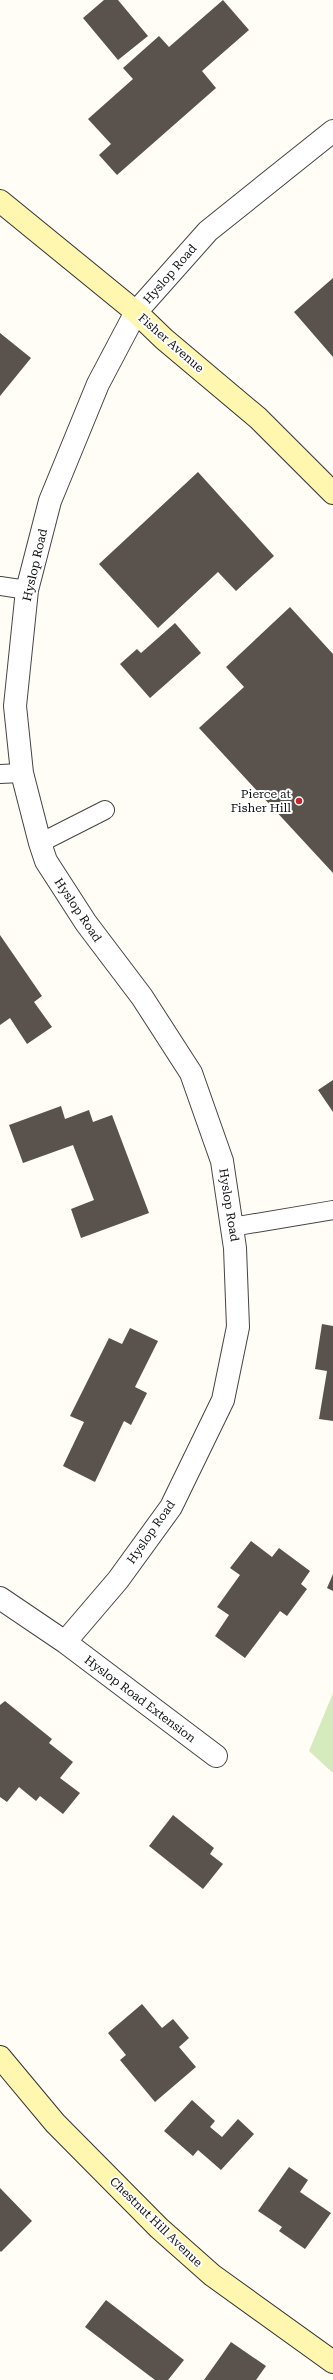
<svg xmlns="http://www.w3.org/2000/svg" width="333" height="2380" viewBox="0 0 333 2380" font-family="'Roboto Serif',serif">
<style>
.green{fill:#d5ebbd}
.building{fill:#5a524d}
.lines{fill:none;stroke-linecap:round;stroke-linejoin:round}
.lane-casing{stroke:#444;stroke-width:20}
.street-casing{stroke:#444;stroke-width:24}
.secondary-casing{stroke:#333;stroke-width:24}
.lane{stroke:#fff;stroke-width:18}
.street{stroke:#fff;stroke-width:22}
.secondary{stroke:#fff6b0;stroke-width:22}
.poi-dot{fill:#c4262e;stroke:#fff;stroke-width:1.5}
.labels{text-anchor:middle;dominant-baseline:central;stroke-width:4;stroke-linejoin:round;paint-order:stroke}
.street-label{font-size:12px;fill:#111;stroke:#fff}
.poi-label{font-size:12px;fill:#111;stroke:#fff;text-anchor:end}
</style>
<rect width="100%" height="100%" fill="#fffdf5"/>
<path class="green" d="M333,1693V1773L309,1751Z"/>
<path class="building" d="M104,0H118L148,36L118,60L83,18Z
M223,0L249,30L202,71L216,88L117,175L99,155L111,144L88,119L133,79L123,68L159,36L169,47Z
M333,278V357L294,312Z
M0,333L31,358L0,396Z
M198,472L274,556L236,591L218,572L158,628L99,564Z
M290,607L333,654V873L199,728L244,687L226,667Z
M175,623L201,653L150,698L120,664L137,649L141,653Z
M0,935L42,996L34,1002L52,1027L27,1044L10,1018L0,1025Z
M333,1080V1112L318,1090Z
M61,1106L65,1119L89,1110L93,1122L112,1115L149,1213L81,1238L71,1209L94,1200L73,1145L23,1163L9,1125Z
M322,1324L333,1326V1421L319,1419L327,1371L315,1369Z
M130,1328L158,1341L135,1387L147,1393L131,1425L124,1421L95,1482L63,1466L84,1422L70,1416L109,1338L122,1344Z
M251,1541L272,1557L279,1548L310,1571L301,1584L307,1589L287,1616L280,1611L245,1658L215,1636L229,1615L217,1607L240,1575L230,1568Z
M333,1574V1591L327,1588Z
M5,1701L52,1739L49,1743L73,1762L60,1778L80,1793L63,1814L40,1796L36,1801L19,1787L7,1802L0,1797V1705Z
M173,1815L214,1848L210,1854L223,1864L203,1889L149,1846Z
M142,2004L162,2028L173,2019L189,2038L179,2047L196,2067L155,2102L120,2060L126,2055L108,2033Z
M192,2100L215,2121L210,2127L222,2137L238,2119L254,2134L221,2170L198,2150L193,2156L164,2131Z
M289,2167L308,2180L300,2192L331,2213L305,2249L279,2231L282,2227L258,2211Z
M0,2188L32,2221L1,2252L0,2251Z
M106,2300L184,2360L168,2380H155L85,2327Z
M231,2342L266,2366L256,2380H204Z"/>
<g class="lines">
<defs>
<path id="lane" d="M0,586L27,590
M0,774L22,773
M40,843L105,810
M232,1227L333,1210"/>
<path id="street" d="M0,1598L65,1642L118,1580L171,1507L223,1400L238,1327L235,1248L222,1161L191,1073L142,997L86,923L46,861L40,843L22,773L15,706L27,590L50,501L98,384L136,312L208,231L333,131
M65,1642L216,1756"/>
<path id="secondary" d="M0,201L136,312L164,339L258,418L333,493
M0,2057L55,2123L159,2228L212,2275L333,2362"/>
</defs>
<use href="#lane" class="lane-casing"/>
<use href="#street" class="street-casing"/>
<use href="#secondary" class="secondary-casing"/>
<use href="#lane" class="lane"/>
<use href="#street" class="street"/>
<use href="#secondary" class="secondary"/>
</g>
<circle class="poi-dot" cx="299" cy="801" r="4"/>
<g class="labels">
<g class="street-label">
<text transform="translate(170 274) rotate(-49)">Hyslop Road</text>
<text transform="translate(171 343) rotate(41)">Fisher Avenue</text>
<text transform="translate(35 565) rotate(-77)">Hyslop Road</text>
<text transform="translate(78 910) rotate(56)">Hyslop Road</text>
<text transform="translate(229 1205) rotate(81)">Hyslop Road</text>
<text transform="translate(151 1532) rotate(-55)">Hyslop Road</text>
<text transform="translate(140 1699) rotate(37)">Hyslop Road Extension</text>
<text transform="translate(156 2222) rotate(44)">Chestnut Hill Avenue</text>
</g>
<g class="poi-label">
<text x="291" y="794">Pierce at<tspan x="291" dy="14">Fisher Hill</tspan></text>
</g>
</g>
</svg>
